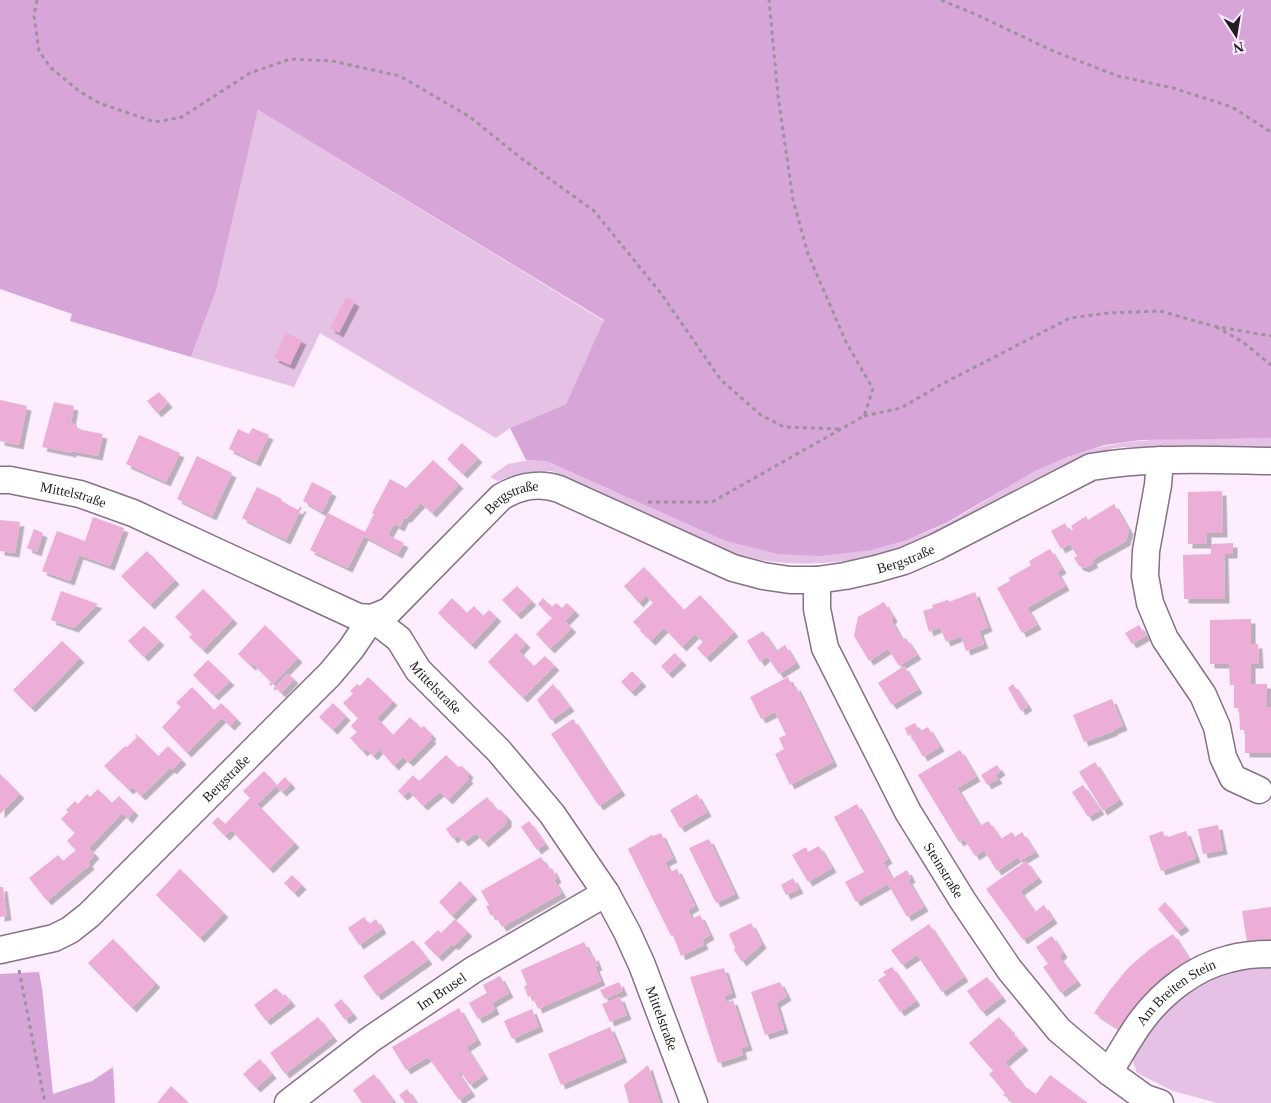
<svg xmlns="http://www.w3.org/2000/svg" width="1271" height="1103" viewBox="0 0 1271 1103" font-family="'Times New Roman',serif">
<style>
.green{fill:#e5c2e5}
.forest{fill:#d7a5d8}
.building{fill:#ecaed6;filter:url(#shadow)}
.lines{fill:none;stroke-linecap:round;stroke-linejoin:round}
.minor-casing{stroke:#857285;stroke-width:29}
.path{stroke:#9e919e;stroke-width:3;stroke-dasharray:4 4;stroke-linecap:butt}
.minor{stroke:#fff;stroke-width:26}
.labels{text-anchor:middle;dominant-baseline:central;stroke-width:4.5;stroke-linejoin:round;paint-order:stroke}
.street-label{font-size:14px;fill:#241c24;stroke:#feedfe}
</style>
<defs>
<filter id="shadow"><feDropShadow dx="4.5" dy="4.5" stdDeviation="0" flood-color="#0004"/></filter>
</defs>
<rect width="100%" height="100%" fill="#feedfe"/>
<path class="green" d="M258,110L604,321L566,404L510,428L496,438L320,333L294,387L191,357L216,291Z
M1271,438V447H1123C1094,450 1068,464 1042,477C1012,493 983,510 953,525C943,531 933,537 922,541C863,566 779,572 719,549C661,528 609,491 551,471C532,472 516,473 498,481L490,477L508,464L529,460L546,461L611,490L872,550C897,543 923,535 947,523C987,502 1024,472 1067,457C1132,433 1203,439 1271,438Z
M1271,962V1103H1217L1173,1091L1137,1073L1132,1059L1142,1041L1167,1006L1214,975Z"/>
<path class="forest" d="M0,0H1271V438L1141,440L1105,445L1067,457L1035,471L946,523L907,540L872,550L819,556L778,554L726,541L546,461L526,460L510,428L566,404L604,320L258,110L216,291L191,357L70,321L72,314L0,289Z
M39,972L42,988L53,1094L92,1081L113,1067L115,1103H0V974Z"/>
<path class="building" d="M346,297L355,302L339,333L330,328Z
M286,333L302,340L290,365L274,358Z
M159,392L168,403L157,413L147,401Z
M0,400L27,406L19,445L0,441Z
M54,402L74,406L71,423L77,425V429L103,434L98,456L72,451V453L42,447Z
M252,428L269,435L256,462L229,449L238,429L249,434Z
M139,435L180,453L166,482L126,464Z
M462,443L478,458L463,474L447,459Z
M197,456L232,473L212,516L177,499Z
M433,460L459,484L432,513L421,503L406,519L405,517L400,527L394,524L388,535L404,543L398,554L364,536L348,568L310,550L328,513L365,532L374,514L372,513L390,479L406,488Z
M312,482L332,492L322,512L303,501Z
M257,487L282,499L281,501L298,510L300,507H302L286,540L242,518Z
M1222,491L1223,533H1207V544H1188V492Z
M1114,504L1129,530L1126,541L1092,560L1094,563L1085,568L1079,566L1074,558L1077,556L1070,544L1061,549L1051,531L1065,523L1069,531L1073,529L1071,526L1086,516L1088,520Z
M93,517L124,528L110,566L79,555L70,581L42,571L57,531L85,541Z
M0,520L20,522L15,553L0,551Z
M34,529L43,533L37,552L27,548Z
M1233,543V554H1224L1225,599H1184L1183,555L1211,554V544Z
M1050,549L1062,569L1057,572L1065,586L1027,608L1037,625L1022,633L997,588L1010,581L1009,578L1031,565L1029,561Z
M147,551L175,580L150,605L121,576Z
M644,567L684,610L700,595L734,632L706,658L697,648L703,642L695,634L682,647L664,628L651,641L640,631L641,630L633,622L653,603L646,595L639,603L624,586Z
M517,586L532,601L517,615L502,600Z
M203,589L233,619L203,650L189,637L192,634L175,617Z
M61,591L98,604L74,628L51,620Z
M975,592L988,627L979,631L984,644L966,651L961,636L946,642L940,627L929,632L923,611L933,608L932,605L948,600L949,602Z
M452,598L467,613L474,606L483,616L489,610L497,617L471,645L438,613Z
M543,598L552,607L556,603L562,608L567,603L575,611L565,621L572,628L550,649L536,634L552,618L538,604Z
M884,602L893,617L891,620L902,640L906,638L917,655L899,666L888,649L869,661L854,636L858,617Z
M1251,619V644H1258L1259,664H1251V684H1267V707H1271V753H1245V730H1240L1239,708H1234V685H1230L1229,664H1210V620Z
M265,625L298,658L271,686L269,684L271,682L253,664L251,666L238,654Z
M1139,625L1146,636L1132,644L1125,633Z
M144,626L160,641L144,657L128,641Z
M763,631L776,651L785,645L796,663L779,674L767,656L760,662L747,641Z
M516,633L526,643L519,651L534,666L545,656L555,666L523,698L488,662Z
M62,641L80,658L31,708L13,690Z
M675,653L682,661L668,674L661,666Z
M208,660L230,681L214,696L193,675Z
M904,666L918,689L892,705L878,683Z
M632,671L642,682L631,692L621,682Z
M288,673L294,679L281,693L275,687Z
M368,677L393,701L377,718L393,735L410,717L421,728L424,726L432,735L430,737L432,739L409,762L403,757L394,766L379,749L373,756L366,749L363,752L350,738L357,732L351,726L358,718L343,703L353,694L350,691L357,684L360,686Z
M788,677L793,688L796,686L833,762L790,785L775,754L784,749L779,738L786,735L775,712L761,719L750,697Z
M553,684L570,707L551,720L537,700Z
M1013,684L1028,706L1021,711L1008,688Z
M192,687L214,710L221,703L237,719L230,726L222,718L187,753L162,727L181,707L176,703Z
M1112,699L1123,726L1113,730L1114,731L1084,742L1073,715Z
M333,703L346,716L333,730L319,717Z
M573,719L621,791L599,806L551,734Z
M915,723L919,730L908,736L905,728Z
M928,727L940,747L923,757L911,736Z
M136,734L158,756L168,746L182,760L172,770L170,768L141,796L132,787L129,790L104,766L125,746L127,747L137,737L135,735Z
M960,750L976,777L957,788L980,826L988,821L1001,839L1012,832L1015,837L1022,832L1035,852L1020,861L1018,857L997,871L984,850L975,856L964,839L959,842L918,775Z
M446,755L458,767L462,766L469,773L467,777L469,779L448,800L440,792L423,806L409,791L403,796L398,791L413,775L419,781Z
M1095,762L1119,800L1103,811L1079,772Z
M997,765L1001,771L995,775L998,779L987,785L981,775Z
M264,771L277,785L257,804L295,843L269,869L231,830L225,836L212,823L218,817L225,824L250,798L243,791Z
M0,774L20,794L0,814Z
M285,777L291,784L282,792L276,786Z
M1083,785L1100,810L1088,817L1072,792Z
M98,789L112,803L119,796L134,811L128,819L122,813L89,848L95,854L88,862L90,865L47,901L29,878L58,855L63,861L76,850L67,841L75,833L61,819L68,812L66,810L75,801L78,804L87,794L90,797Z
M697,794L707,812L680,828L670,810Z
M487,797L497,810H501L507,817V823L484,843L476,833L464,842L458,835L453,839L446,829Z
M857,804L888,859L883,862L892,879L907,870L911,878L908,880L924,907L907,917L888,884L856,902L845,882L864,872L834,817Z
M529,821L545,844L537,850L521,827Z
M1218,825L1223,850L1203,854L1198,829Z
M1163,831L1165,838L1186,831L1196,858L1161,871L1149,836Z
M661,833L673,858L665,862L670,872L677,869L695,906L688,910L692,919L700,915L710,935L702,940L704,945L681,956L673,935L671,936L628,849L652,835L653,836Z
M709,839L735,894L716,903L689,848Z
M819,846L832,868L808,882L792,855L806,847L808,852Z
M541,857L549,870L552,868L557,878L554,880L562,893L502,927L494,914L491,916L486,906L489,905L481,891Z
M1026,861L1038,878L1020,891L1035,912L1044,905L1053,919L1023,940L986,889Z
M180,869L224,913L200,938L156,895Z
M292,875L302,885L294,893L284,883Z
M793,878L799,889L786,895L781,885Z
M460,881L473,895L452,916L439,902Z
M0,887H3L7,916L0,917Z
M1165,902L1185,926L1177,932L1158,909Z
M1271,907V939L1247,942L1242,911Z
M364,917L369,924L376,919L382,929L359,945L348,928Z
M455,919L468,932L454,946L452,944L438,957L424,943L438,930L441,933Z
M751,923L762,944L742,962L734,950L735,948L729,934Z
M929,924L964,977L942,992L917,955L902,965L891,950Z
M1173,934L1191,962L1122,1031L1094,1013L1110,990L1128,968L1150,949Z
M1052,936L1063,953L1059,957L1077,981L1061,993L1043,967L1048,964L1036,947Z
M113,939L156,983L132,1008L88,963Z
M413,940L428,960L377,996L363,976Z
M584,942L591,957L594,956L598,966L595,967L601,981L538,1009L532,995L528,997L524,986L527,985L521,970Z
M892,967L916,1001L900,1012L878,980L886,975L883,972Z
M724,968L732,993L724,996L727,1003L733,1000L748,1046L741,1048L743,1055L718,1063L690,977Z
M500,976L509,993L492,1003L495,1010L478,1019L469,1003L487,993L483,985Z
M987,977L1002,997L982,1012L967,991Z
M619,982L623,991L605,999L600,990Z
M780,982L787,996L776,1003L784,1029L765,1035L751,992Z
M276,988L283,996L285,994L291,1002L266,1021L254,1005Z
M620,997L627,1015L610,1022L602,1004Z
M341,999L353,1014L345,1020L334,1005Z
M459,1008L477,1040L466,1047L484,1075L470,1085L459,1070L457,1071L471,1092L459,1100L428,1057L406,1070L392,1047Z
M532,1009L539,1027L512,1039L504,1021Z
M318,1017L333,1037L285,1074L270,1053Z
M999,1017L1009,1028L1010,1027V1030L1024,1046L1005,1062L1021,1082L1020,1083L1036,1094L1050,1075L1088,1103H1015L1003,1095L1005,1093L989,1074L993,1071L969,1043Z
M610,1027L623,1058L561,1085L548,1054Z
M260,1059L272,1074L256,1088L243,1074Z
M648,1065L660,1103H629L624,1085Z
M374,1074L393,1100L392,1102L393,1103H362L353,1090Z
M171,1086L188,1102L187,1103H157Z
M407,1089L417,1103H405L399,1095Z"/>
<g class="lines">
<defs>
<g id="minor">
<path d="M1160,460L1158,485L1146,551L1145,576L1150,603L1165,639L1203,695L1217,727L1223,757L1233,778L1259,790"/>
<path id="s1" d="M0,480H10L80,494L133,513L358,617L372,618L399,639L418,670L499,751L552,814L606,893L627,932L642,965L694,1103"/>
<path id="s2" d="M817,580V609L825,648L908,812L963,901L1009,969L1059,1030L1109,1072L1145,1098L1160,1103"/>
<path id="s3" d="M0,950L54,938L70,930L89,915L330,674L351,649L372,618L389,611L501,497C520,486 538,482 559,489L733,568L763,576L790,580H817L845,576L876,569L904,561L936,547L1091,467C1151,457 1211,460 1271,461"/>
<path id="s4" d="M1109,1072C1120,1055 1130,1036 1142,1020C1163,992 1195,967 1229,959C1243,955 1257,954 1271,954"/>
<path id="s5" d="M288,1103L371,1039L473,970L606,893"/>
</g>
</defs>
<use href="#minor" class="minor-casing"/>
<path class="path" d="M37,0L34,16L39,51L50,67L79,91L99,103L155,122L182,117L250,73L290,59L332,61L400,76L470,117L521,158L594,211L660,292L721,380L761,415L784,427L840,429
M941,0L975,14L1053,51L1118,76L1173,88L1232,107L1271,132
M1216,327L1243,342L1271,365
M864,416L901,408L944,383L1070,318L1108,313L1160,311L1213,326L1271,336
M648,502H712L864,416L873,389L846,342L808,254L793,200L778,96L769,0
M19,970L45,1103"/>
<use href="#minor" class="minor"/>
</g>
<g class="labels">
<g class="street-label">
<text stroke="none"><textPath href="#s1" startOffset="75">Mittelstraße</textPath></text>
<text stroke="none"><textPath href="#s3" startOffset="696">Bergstraße</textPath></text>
<text stroke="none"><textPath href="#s3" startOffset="1115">Bergstraße</textPath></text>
<text stroke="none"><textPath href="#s1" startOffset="495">Mittelstraße</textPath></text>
<text stroke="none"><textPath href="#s3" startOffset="291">Bergstraße</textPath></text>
<text stroke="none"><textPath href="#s2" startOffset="321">Steinstraße</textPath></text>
<text stroke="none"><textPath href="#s5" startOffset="190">Im Brusel</textPath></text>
<text stroke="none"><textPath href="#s4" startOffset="106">Am Breiten Stein</textPath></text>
<text stroke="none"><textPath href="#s1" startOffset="900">Mittelstraße</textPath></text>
</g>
</g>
<g transform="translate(1236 35) rotate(168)" stroke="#feedfe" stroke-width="4" paint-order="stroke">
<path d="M0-4L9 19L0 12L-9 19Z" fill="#241c24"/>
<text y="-8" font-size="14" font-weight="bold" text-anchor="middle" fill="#241c24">N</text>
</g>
</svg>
